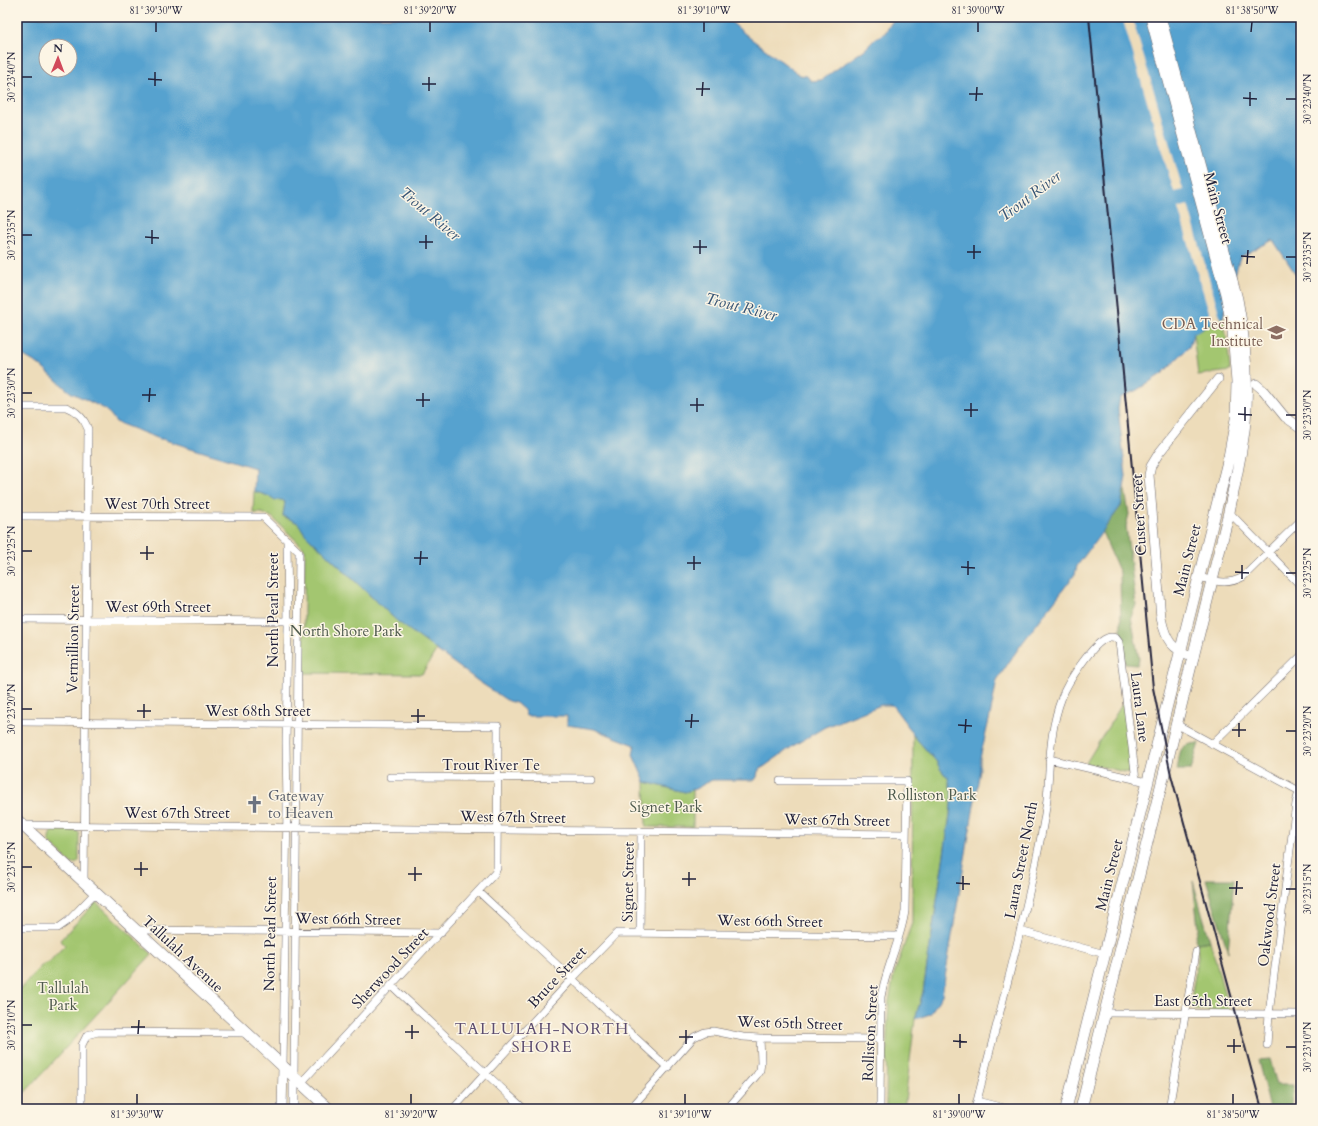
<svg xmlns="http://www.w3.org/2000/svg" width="1318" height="1126" viewBox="0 0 1318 1126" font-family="Cardo,serif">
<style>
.green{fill:#a3c670;stroke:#627456}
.forest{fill:#82ab62;stroke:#52664e}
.water{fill:#57a2cf;stroke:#3c6285;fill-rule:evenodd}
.pier{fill:#eddcba}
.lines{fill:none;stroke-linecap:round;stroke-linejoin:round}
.minor-casing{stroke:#696367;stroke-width:8}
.tertiary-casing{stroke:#696367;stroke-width:10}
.primary-casing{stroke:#696367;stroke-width:12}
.minor{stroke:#fff;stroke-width:7}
.tertiary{stroke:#fff;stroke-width:9}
.primary{stroke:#fff;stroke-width:11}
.rail{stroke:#22223b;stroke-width:2}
.ticks{fill:none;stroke:#22223b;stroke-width:1.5}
.labels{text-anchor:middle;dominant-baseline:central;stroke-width:3;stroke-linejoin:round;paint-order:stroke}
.street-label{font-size:15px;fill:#22223b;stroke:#fcf5e5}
.education-label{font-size:15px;fill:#785e54;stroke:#fcf5e5;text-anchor:end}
.park-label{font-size:15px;fill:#4f5b4e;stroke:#fcf5e5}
.worship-label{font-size:15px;fill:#5b616d;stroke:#fcf5e5;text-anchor:start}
.water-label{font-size:16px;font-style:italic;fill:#375576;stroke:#fcf5e5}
.neighbourhood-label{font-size:16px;letter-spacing:1px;fill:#5c4d70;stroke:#fcf5e5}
.neatline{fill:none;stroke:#22223b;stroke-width:1.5}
.ticks-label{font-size:10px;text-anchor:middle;fill:#22223b}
</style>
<rect width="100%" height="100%" fill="#fcf5e5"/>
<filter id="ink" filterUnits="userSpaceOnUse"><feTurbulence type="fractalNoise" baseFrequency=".025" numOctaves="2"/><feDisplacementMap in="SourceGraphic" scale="8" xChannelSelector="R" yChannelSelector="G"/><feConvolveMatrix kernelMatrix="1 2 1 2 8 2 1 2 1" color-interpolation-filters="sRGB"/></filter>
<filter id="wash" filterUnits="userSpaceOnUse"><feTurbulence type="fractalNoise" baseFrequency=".012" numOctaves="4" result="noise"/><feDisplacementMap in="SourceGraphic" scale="16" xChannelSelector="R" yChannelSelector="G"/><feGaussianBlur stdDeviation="0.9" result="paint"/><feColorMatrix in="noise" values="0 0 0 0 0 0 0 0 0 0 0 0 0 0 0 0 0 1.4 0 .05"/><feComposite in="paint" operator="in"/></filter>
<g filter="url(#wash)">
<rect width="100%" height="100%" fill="#eddcba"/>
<path class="green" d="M1223,317L1228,346L1230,371L1198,375L1193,334Z
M254,491L282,500L285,502L283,516L298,523L305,534L397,621L437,649L422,674L303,673L305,549L272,517L262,513H253Z
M1124,701L1132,767L1129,773L1086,763Z
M913,735L936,761L941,770L948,778L952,793L950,815L923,992L915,1019L904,1109H886L887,1035L889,1001L894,974L912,923Z
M645,782L685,792L693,789V827H646Z
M53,830L77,831L79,833V861L77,863L72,864L49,842C49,837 49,834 53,830Z
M96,902L152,954L17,1101V993L43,964L49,962L65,945L60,940Z
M1210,941L1229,1010H1195L1190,1006L1198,957L1197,943Z"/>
<path class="forest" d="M1124,484L1129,514L1126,526L1136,605L1131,617L1139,659L1137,665L1125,664L1121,632L1120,573L1102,532L1121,506Z
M1199,743L1191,770H1177C1181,750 1177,745 1199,743Z
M1206,879H1234L1228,952Z
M1193,881L1210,941L1197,943L1195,939L1198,928Z
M1270,1059L1277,1085H1293L1292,1109H1270L1258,1060Z"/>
<path class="water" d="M17,17H725L750,38L800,75L807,76L811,81L821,80L864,50L876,38L885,33L895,17H1301V282L1273,240L1240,257L1223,317L1193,334L1189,347L1163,373L1137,390L1120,398L1118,409L1126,476L1121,506L1077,566L1075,574L1020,646L997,680L990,716L980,758V770L942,995L930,1014L915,1019L923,992L950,815L952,793L948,778L941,770L936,761L913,735L910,729L892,705H881L825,727L793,746L758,771L757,777L755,780H712L695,789L685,792L645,782L633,755L635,745L594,729L567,725V716H526L524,710L516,703L508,701L478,681L397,621L305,534L298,523L283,516L285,502L282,500H275C269,495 261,494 254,491L255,468L162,439H160L116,422L110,414L103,408L70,392L38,364L17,352ZM46,46H70V70H46Z"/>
<path class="pier" d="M1122,17H1132L1183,190L1174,192Z
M1188,205L1221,320L1213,325L1178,208Z"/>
</g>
<g filter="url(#ink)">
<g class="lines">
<defs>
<path id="minor" d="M17,407H66C77,411 84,418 88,429L84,882
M1229,512L1301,586
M17,516L263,517L299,552L294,1077
M1199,577C1216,581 1226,586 1243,577L1301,520
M17,619L292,621
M17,722L498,726L497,868L495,873L300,1084
M1176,724L1301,792
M1212,744L1301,656
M1049,759L1147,782
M390,777L592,778
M780,781H907L905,911C901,940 886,967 881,997L880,1109
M22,825L906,834
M479,892L668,1068
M17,928H58L68,921L95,893
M136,930L441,933
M1020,931L1105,954
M640,933L641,831
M392,986L524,1109
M1105,1013L1301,1014
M1267,1045L1269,1014L1296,803L1299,791L1301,790
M283,1067L287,807L286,742L288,626L287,540
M977,1101L1008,1109
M82,1109V1045L87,1035L98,1032L247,1033
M453,1109L572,979L617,933L899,936
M630,1109L694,1037L705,1032L713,1031L743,1037L760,1038L881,1039
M727,1109L756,1076L760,1070L761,1062L760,1038
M975,1109C996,1025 1020,941 1037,856C1041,837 1045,818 1047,799C1050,765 1049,730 1062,697C1067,683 1093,643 1107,638C1110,636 1113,637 1116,638L1119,642L1136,780
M1169,1109L1196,952"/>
<path id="tertiary" d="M1256,384L1263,390L1285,417L1301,428
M1194,657C1171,649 1166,641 1161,618L1149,475L1151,466L1159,453L1218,379
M282,1109L283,1067
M294,1109V1078"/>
<path id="primary" d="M17,820L329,1109
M1066,1109L1229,457L1236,419L1237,382L1233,331L1226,294L1151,17
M1081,1109L1229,512C1235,482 1242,452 1245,422C1249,380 1245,340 1237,299L1160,17"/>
</defs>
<use href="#minor" class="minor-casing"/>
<use href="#tertiary" class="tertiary-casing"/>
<use href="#primary" class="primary-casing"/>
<use href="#minor" class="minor"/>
<use href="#tertiary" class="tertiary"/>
<use href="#primary" class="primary"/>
<path class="rail" d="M1089,17L1153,688L1171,775L1262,1109"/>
</g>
</g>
<path class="ticks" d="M156,32V22M430,32V22M704,32V22M978,32V22M1251,32L1252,22M22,77H32M148,79L162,80M422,84H436M155,86V72M696,89H710M429,91V77M969,94H983M702,96L703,82M1243,98L1257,99M1286,99H1296M976,101L977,87M1250,106V92M22,235H32M145,237L159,238M419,242H433M152,244V230M693,247H707M426,249V235M967,252H981M700,254V240M1241,256L1255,257M1286,257H1296M974,259V245M1247,264L1248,250M22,393H32M142,395H156M416,400H430M149,402L150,388M690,405H704M423,407V393M964,410H978M697,412V398M1238,414L1252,415M1286,415H1296M971,417V403M1245,421V407M22,551H32M140,553H154M414,558H428M147,560V546M687,563H701M420,565L421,551M961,567L975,568M694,570V556M1235,572L1249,573M1286,573H1296M968,575V561M1242,579V565M22,709H32M137,711H151M411,716H425M144,718V704M685,721H699M418,723V709M958,725L972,726M691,728L692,714M1232,730H1246M1286,731H1296M965,733L966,719M1239,737V723M22,867H32M134,869H148M408,874H422M141,876V862M682,879H696M415,881V867M956,883L970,884M689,886V872M1229,888H1243M1286,889H1296M963,890V876M1236,895L1237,881M22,1025H32M131,1027H145M405,1032H419M138,1034L139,1020M679,1037H693M412,1039V1025M953,1041L967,1042M686,1044V1030M1227,1046H1241M1286,1047H1296M960,1048V1034M1234,1053V1039M137,1104V1094M411,1104V1094M685,1104V1094M959,1104V1094M1233,1104V1094"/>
<defs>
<symbol id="school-bare" viewBox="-9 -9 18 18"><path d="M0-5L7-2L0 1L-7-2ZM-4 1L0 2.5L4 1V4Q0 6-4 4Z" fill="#8d6e63" stroke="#fcf5e5" stroke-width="2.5" paint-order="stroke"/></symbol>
<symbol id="church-bare" viewBox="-9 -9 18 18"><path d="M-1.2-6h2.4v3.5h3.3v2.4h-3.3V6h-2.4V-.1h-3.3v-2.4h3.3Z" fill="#6b7280" stroke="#fcf5e5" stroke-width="2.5" paint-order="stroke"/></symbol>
</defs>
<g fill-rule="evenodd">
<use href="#school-bare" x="1264" y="320" width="25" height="25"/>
<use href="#church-bare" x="242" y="792" width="25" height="25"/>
</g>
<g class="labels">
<g class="street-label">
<text transform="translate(1218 208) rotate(75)">Main Street</text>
<text x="157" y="504">West 70th Street</text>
<text transform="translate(1139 515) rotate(-93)">Custer Street</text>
<text transform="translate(1187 560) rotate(-76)">Main Street</text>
<text x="158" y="607">West 69th Street</text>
<text transform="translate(273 610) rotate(-90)">North Pearl Street</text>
<text transform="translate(73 639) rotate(-89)">Vermillion Street</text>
<text transform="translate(1140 707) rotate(83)">Laura Lane</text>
<text x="258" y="711">West 68th Street</text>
<text x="491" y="765">Trout River Te</text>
<text x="177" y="813">West 67th Street</text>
<text transform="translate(513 817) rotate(1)">West 67th Street</text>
<text transform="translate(837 820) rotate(1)">West 67th Street</text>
<text transform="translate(1021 860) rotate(-79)">Laura Street North</text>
<text transform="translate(1109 875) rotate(-76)">Main Street</text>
<text transform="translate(628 882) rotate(-89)">Signet Street</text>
<text transform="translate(1269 915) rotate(-83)">Oakwood Street</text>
<text transform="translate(348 919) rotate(1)">West 66th Street</text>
<text transform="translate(770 921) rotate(1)">West 66th Street</text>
<text transform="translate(270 934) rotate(-89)">North Pearl Street</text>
<text transform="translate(183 954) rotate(43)">Tallulah Avenue</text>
<text transform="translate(390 968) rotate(-47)">Sherwood Street</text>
<text transform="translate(557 977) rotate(-47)">Bruce Street</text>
<text x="1203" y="1001">East 65th Street</text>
<text transform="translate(790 1023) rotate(2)">West 65th Street</text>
<text transform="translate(870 1033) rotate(-87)">Rolliston Street</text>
</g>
<g class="education-label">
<text x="1263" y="324">CDA Technical<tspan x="1263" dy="17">Institute</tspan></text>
</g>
<g class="park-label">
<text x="346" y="631">North Shore Park</text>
<text x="932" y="795">Rolliston Park</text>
<text x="666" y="807">Signet Park</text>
<text x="63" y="988">Tallulah<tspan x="63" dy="17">Park</tspan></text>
</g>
<g class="worship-label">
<text x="268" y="796">Gateway<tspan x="268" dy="17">to Heaven</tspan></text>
</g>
<g class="water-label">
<text transform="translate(1030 196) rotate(-37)">Trout River</text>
<text transform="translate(430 214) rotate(40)">Trout River</text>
<text transform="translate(741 307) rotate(14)">Trout River</text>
</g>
<g class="neighbourhood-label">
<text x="542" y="1029">TALLULAH-NORTH<tspan x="542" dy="18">SHORE</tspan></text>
</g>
</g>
<rect width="1318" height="1126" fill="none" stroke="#fcf5e5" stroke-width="44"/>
<g transform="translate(58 58) rotate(1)"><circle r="19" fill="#fcf5e5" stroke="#a5a1a1"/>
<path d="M0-3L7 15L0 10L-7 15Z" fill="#d1495b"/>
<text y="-6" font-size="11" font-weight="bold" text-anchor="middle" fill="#22223b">N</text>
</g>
<rect x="22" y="22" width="1274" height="1082" class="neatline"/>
<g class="ticks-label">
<text x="156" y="14">81°39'30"W</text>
<text x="430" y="14">81°39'20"W</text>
<text x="704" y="14">81°39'10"W</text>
<text x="978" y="14">81°39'00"W</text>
<text x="1252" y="14">81°38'50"W</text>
<text transform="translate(11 77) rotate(-90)" y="4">30°23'40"N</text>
<text transform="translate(1307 99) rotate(-90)" y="4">30°23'40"N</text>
<text transform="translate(11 235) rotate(-90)" y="4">30°23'35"N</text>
<text transform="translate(1307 257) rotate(-90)" y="4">30°23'35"N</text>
<text transform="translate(11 393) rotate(-90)" y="4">30°23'30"N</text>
<text transform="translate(1307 415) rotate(-90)" y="4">30°23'30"N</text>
<text transform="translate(11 551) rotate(-90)" y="4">30°23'25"N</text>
<text transform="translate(1307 573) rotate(-90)" y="4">30°23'25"N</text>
<text transform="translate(11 709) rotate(-90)" y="4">30°23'20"N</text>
<text transform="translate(1307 731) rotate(-90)" y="4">30°23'20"N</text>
<text transform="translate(11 867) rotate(-90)" y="4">30°23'15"N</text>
<text transform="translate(1307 889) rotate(-90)" y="4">30°23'15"N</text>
<text transform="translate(11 1025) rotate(-90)" y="4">30°23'10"N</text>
<text transform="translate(1307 1047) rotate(-90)" y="4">30°23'10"N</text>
<text x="137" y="1118">81°39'30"W</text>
<text x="411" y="1118">81°39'20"W</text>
<text x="685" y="1118">81°39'10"W</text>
<text x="959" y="1118">81°39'00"W</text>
<text x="1233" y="1118">81°38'50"W</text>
</g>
</svg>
